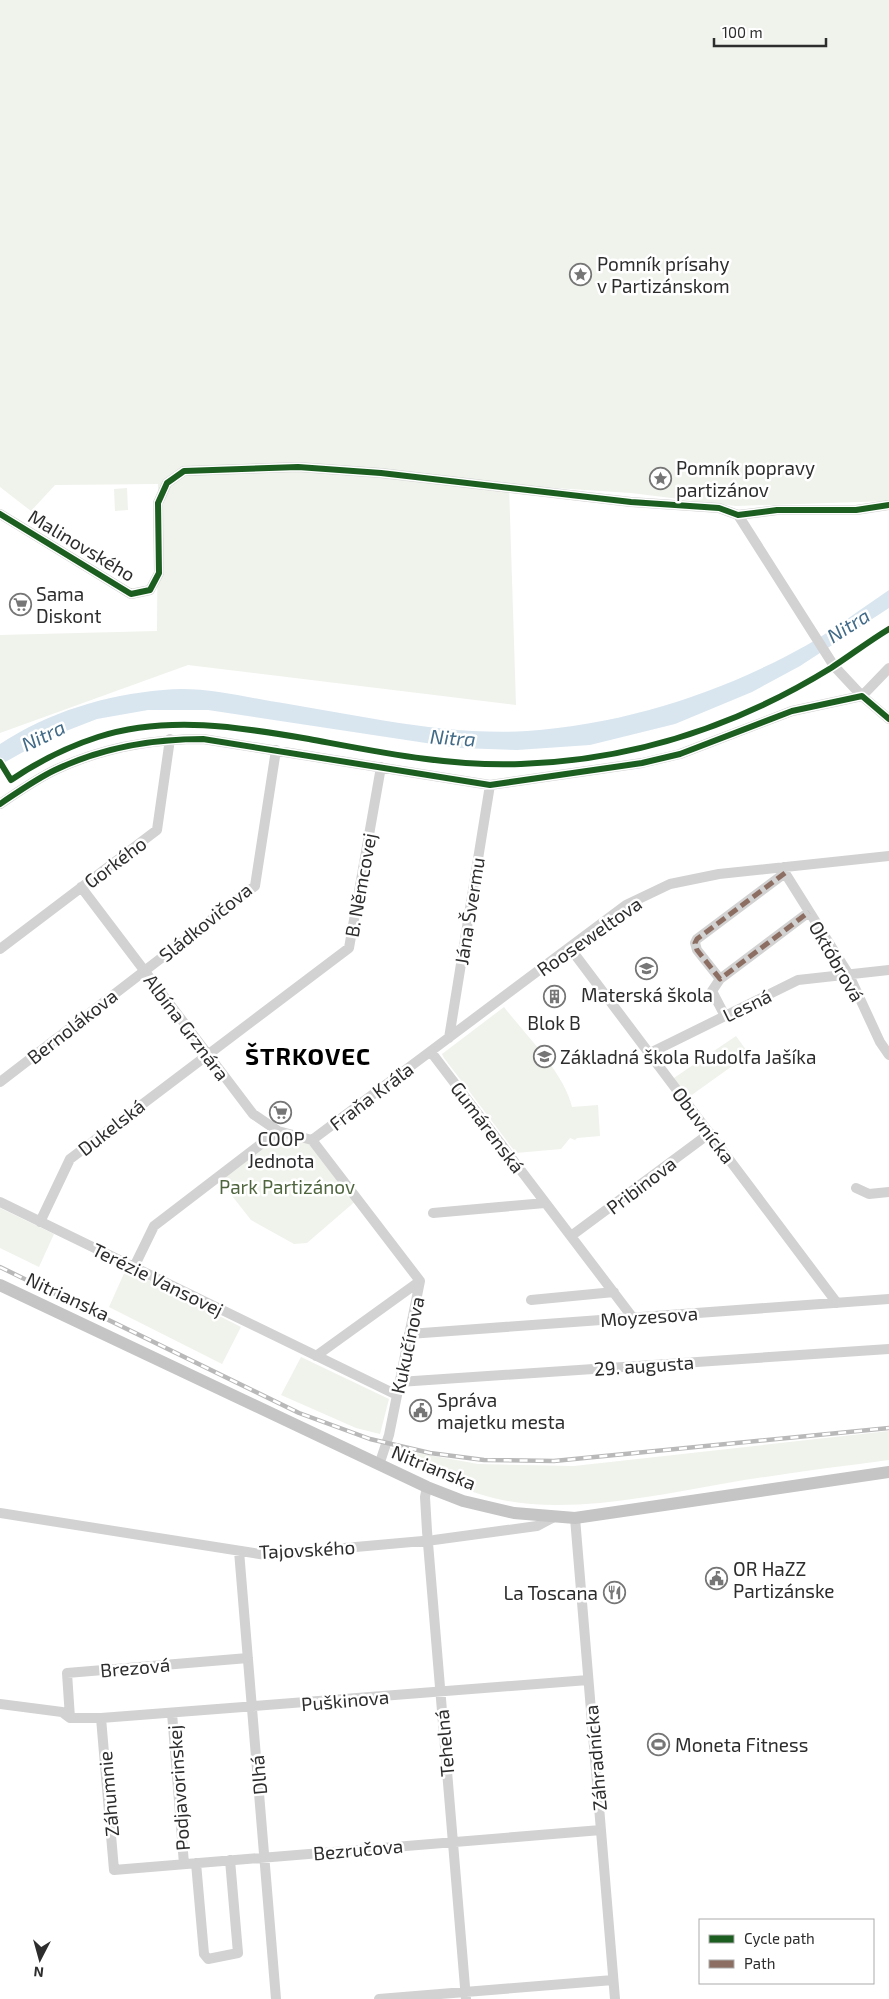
<svg xmlns="http://www.w3.org/2000/svg" width="889" height="1999" viewBox="0 0 889 1999" font-family="'Exo 2',sans-serif">
<style>
.green{fill:#f0f3ec}
.water{fill:#d9e6ef}
.lines{fill:none;stroke-linecap:round;stroke-linejoin:round}
.minor{stroke:#d2d2d2;stroke-width:10}
.major{stroke:#c5c5c5;stroke-width:12}
.rail-casing{stroke:#b9b9b9;stroke-width:4.5}
.rail{stroke:#fff;stroke-width:2.5;stroke-dasharray:8;stroke-linecap:butt}
.quiet{stroke:#8d6e63;stroke-width:5;stroke-dasharray:10 5;stroke-linecap:butt}
.cycleway-casing{stroke:#fff;stroke-width:9}
.cycleway{stroke:#1b5e20;stroke-width:6}
.labels{text-anchor:middle;dominant-baseline:central;stroke-width:5;stroke-linejoin:round;paint-order:stroke}
.poi-label{font-size:19px;fill:#2d2d2d;stroke:#fff;text-anchor:start}
.street-label{font-size:19px;fill:#2d2d2d;stroke:#fff}
.park-label{font-size:19px;fill:#4f653e;stroke:#fff}
.water-label{font-size:20px;font-style:italic;fill:#426b88;stroke:#fff}
.district-label{font-size:24px;font-weight:bold;letter-spacing:1px;fill:#000;stroke:#fff}
</style>
<rect width="100%" height="100%" fill="#fff"/>
<path class="green" d="M0,0H889V501L736,506L631,493L509,485L516,705L188,665L0,733V635L157,631L158,484L55,485L31,511L0,487Z
M127,488L128,510L115,511L114,489Z
M504,1007C525,1034 565,1074 572,1107L598,1105L600,1136L577,1138L575,1140L570,1138L561,1149L516,1153L444,1058L442,1054Z
M736,1036L749,1054L682,1102L668,1082Z
M278,1131L312,1140L358,1199L307,1243L294,1244L251,1220L218,1178Z
M0,1208L54,1234L39,1267L0,1248Z
M126,1269L241,1327L222,1364L109,1307Z
M301,1357L389,1399L380,1434L356,1428L281,1395Z
M889,1431V1460C835,1467 781,1474 727,1483C663,1494 596,1509 531,1504C483,1501 435,1478 391,1457L390,1448L478,1464L574,1466Z"/>
<path class="water" d="M889,590V608L800,666L752,692L675,724L590,745L517,750L459,748L208,710H148L97,719L48,738L0,765V744C49,712 105,695 163,690C199,686 235,695 270,701C354,714 441,736 527,731C625,724 721,693 807,645C835,629 862,608 889,590Z"/>
<g class="lines">
<path class="minor" d="M0,514L131,594L150,590L159,573L158,503L167,483L184,471L298,467L381,473L631,502L719,508L738,515L777,510H856L889,505
M738,515L834,666L862,696L889,719
M862,696L889,668
M0,804C18,792 36,779 55,770C101,748 153,739 203,739L490,785L642,763L680,754L792,711L862,696
M784,867L785,873L849,975L880,1042L889,1055
M81,887L253,1114L278,1131L312,1140
M570,948L837,1303
M0,949L157,830L170,739
M720,979L697,950L695,943L697,939L785,873
M725,1016L712,991L720,979L809,912
M449,1038L490,785
M431,1052L633,1318
M650,1053L798,980L889,970
M0,1082L255,886L276,750
M312,1140L626,905L670,884L719,874L889,856
M312,1140L420,1281L389,1435L379,1465
M856,1188L869,1194L889,1192
M0,1202L397,1395
M433,1213L545,1203
M40,1222L70,1159L349,948L381,767
M571,1236L710,1133
M134,1267L154,1226L278,1131
M531,1300L614,1292
M409,1334L889,1299
M316,1356L420,1281
M399,1382L889,1349
M427,1487L425,1497L427,1531L466,1999
M0,1513L266,1555L434,1540L537,1526L554,1517
M575,1518L615,1999
M239,1551L276,1999
M0,1704L62,1712L70,1718H101L588,1680
M172,1713L184,1864
M70,1718L67,1673L248,1658
M101,1718L114,1870L601,1830
M196,1863L204,1954L208,1959L238,1953L230,1860
M379,1999L613,1980"/>
<path class="major" d="M0,1285L427,1487L463,1501L514,1513L575,1518L889,1472"/>
<defs>
<path id="rail" d="M0,1267L299,1413L370,1439L430,1453L484,1460L554,1461L889,1428"/>
</defs>
<use href="#rail" class="rail-casing"/>
<use href="#rail" class="rail"/>
<path class="quiet" d="M785,873L697,939L695,943L697,950L720,979L809,912"/>
<defs>
<path id="cycleway" d="M0,514L131,594L150,590L159,573L158,503L167,483L184,471L298,467L381,473L631,502L719,508L738,515L777,510H856L889,505
M0,762L11,780C39,761 67,747 98,737C167,715 240,727 309,739C379,752 450,767 521,764C632,760 737,726 831,668C851,655 869,641 889,629
M0,804C18,792 36,779 55,770C101,748 153,739 203,739L490,785L642,763L680,754L792,711L862,696L889,719"/>
</defs>
<use href="#cycleway" class="cycleway-casing"/>
<use href="#cycleway" class="cycleway"/>
</g>
<defs>
<symbol id="sight-ring" viewBox="-11 -11 22 22"><circle r="9.5" fill="#fff" stroke="#767676" stroke-width="1.5"/><path d="M0-6L1.8-2.2L6-1.7L2.9 1.2L3.7 5.4L0 3.3L-3.7 5.4L-2.9 1.2L-6-1.7L-1.8-2.2Z" fill="#767676"/></symbol>
<symbol id="supermarket-ring" viewBox="-11 -11 22 22"><circle r="9.5" fill="#fff" stroke="#767676" stroke-width="1.5"/><path d="M-6-5.5h2.5l.6 2H6L4.5 2H-2.5L-4.4-4H-6ZM-1.5 3.2a1.3 1.3 0 1 0 .1 0ZM3 3.2a1.3 1.3 0 1 0 .1 0Z" fill="#767676"/></symbol>
<symbol id="school-ring" viewBox="-11 -11 22 22"><circle r="9.5" fill="#fff" stroke="#767676" stroke-width="1.5"/><path d="M0-5L7-2L0 1L-7-2ZM-4 1L0 2.5L4 1V4Q0 6-4 4Z" fill="#767676"/></symbol>
<symbol id="building-ring" viewBox="-11 -11 22 22"><circle r="9.5" fill="#fff" stroke="#767676" stroke-width="1.5"/><path d="M-4-6H4V6H1V3H-1V6H-4ZM-2.5-4.3h1.7v1.8h-1.7ZM.8-4.3h1.7v1.8H.8ZM-2.5-1h1.7V.8h-1.7ZM.8-1h1.7V.8H.8Z" fill="#767676"/></symbol>
<symbol id="civic-ring" viewBox="-11 -11 22 22"><circle r="9.5" fill="#fff" stroke="#767676" stroke-width="1.5"/><path d="M-.6-6.5H3V-4.5H.6V-3L4-1V1h2V6H-6V1h2V-1L-.6-3ZM-1.2 2.5V6h2.4V2.5Z" fill="#767676"/></symbol>
<symbol id="restaurant-ring" viewBox="-11 -11 22 22"><circle r="9.5" fill="#fff" stroke="#767676" stroke-width="1.5"/><path d="M-5-6h1v4h1v-4h1v4h1v-4h1v5L-1.5 .5V6h-2V.5L-5-1ZM5-6V6H3V1.5H1.5Q1.5-4 5-6Z" fill="#767676"/></symbol>
<symbol id="stadium-ring" viewBox="-11 -11 22 22"><circle r="9.5" fill="#fff" stroke="#767676" stroke-width="1.5"/><path d="M0-5a6.5 5 0 1 0 0 10a6.5 5 0 1 0 0-10ZM-3.5-1.8h7v3.6h-7Z" fill="#767676"/></symbol>
</defs>
<g fill-rule="evenodd">
<use href="#sight-ring" x="568" y="262" width="25" height="25"/>
<use href="#sight-ring" x="648" y="466" width="25" height="25"/>
<use href="#supermarket-ring" x="8" y="592" width="25" height="25"/>
<use href="#school-ring" x="634" y="956" width="25" height="25"/>
<use href="#building-ring" x="542" y="984" width="25" height="25"/>
<use href="#school-ring" x="532" y="1044" width="25" height="25"/>
<use href="#supermarket-ring" x="268" y="1100" width="25" height="25"/>
<use href="#civic-ring" x="408" y="1398" width="25" height="25"/>
<use href="#civic-ring" x="704" y="1566" width="25" height="25"/>
<use href="#restaurant-ring" x="602" y="1580" width="25" height="25"/>
<use href="#stadium-ring" x="646" y="1732" width="25" height="25"/>
</g>
<g class="labels">
<g class="poi-label">
<text x="597" y="263">Pomník prísahy<tspan x="597" dy="22">v Partizánskom</tspan></text>
<text x="676" y="467">Pomník popravy<tspan x="676" dy="22">partizánov</tspan></text>
<text x="36" y="593">Sama<tspan x="36" dy="22">Diskont</tspan></text>
<text x="647" y="994" text-anchor="middle">Materská škola</text>
<text x="554" y="1022" text-anchor="middle">Blok B</text>
<text x="560" y="1056">Základná škola Rudolfa Jašíka</text>
<text x="281" y="1138" text-anchor="middle">COOP<tspan x="281" dy="22">Jednota</tspan></text>
<text x="437" y="1399">Správa<tspan x="437" dy="22">majetku mesta</tspan></text>
<text x="733" y="1568">OR HaZZ<tspan x="733" dy="22">Partizánske</tspan></text>
<text x="598" y="1592" text-anchor="end">La Toscana</text>
<text x="675" y="1744">Moneta Fitness</text>
</g>
<g class="street-label">
<text transform="translate(82 545) rotate(31)">Malinovského</text>
<text transform="translate(115 862) rotate(-37)">Gorkého</text>
<text transform="translate(360 885) rotate(-80)">B. Němcovej</text>
<text transform="translate(469 911) rotate(-81)">Jána Švermu</text>
<text transform="translate(205 922) rotate(-39)">Sládkovičova</text>
<text transform="translate(589 936) rotate(-35)">Rooseweltova</text>
<text transform="translate(837 961) rotate(60)">Októbrová</text>
<text transform="translate(747 1005) rotate(-26)">Lesná</text>
<text transform="translate(72 1026) rotate(-38)">Bernolákova</text>
<text transform="translate(187 1027) rotate(53)">Albína Grznára</text>
<text transform="translate(371 1096) rotate(-37)">Fraňa Kráľa</text>
<text transform="translate(704 1125) rotate(53)">Obuvnícka</text>
<text transform="translate(111 1127) rotate(-38)">Dukelská</text>
<text transform="translate(488 1127) rotate(53)">Gumárenská</text>
<text transform="translate(641 1185) rotate(-37)">Pribinova</text>
<text transform="translate(158 1279) rotate(26)">Terézie Vansovej</text>
<text transform="translate(68 1296) rotate(25)">Nitrianska</text>
<text transform="translate(649 1316) rotate(-4)">Moyzesova</text>
<text transform="translate(407 1345) rotate(-78)">Kukučínova</text>
<text transform="translate(644 1365) rotate(-4)">29. augusta</text>
<text transform="translate(434 1467) rotate(22)">Nitrianska</text>
<text transform="translate(307 1549) rotate(-3)">Tajovského</text>
<text transform="translate(135 1667) rotate(-5)">Brezová</text>
<text transform="translate(345 1700) rotate(-5)">Puškinova</text>
<text transform="translate(444 1743) rotate(-95)">Tehelná</text>
<text transform="translate(595 1758) rotate(-95)">Záhradnícka</text>
<text transform="translate(258 1775) rotate(-95)">Dlhá</text>
<text transform="translate(178 1788) rotate(-94)">Podjavorinskej</text>
<text transform="translate(108 1794) rotate(-95)">Záhumnie</text>
<text transform="translate(358 1849) rotate(-5)">Bezručova</text>
</g>
<g class="park-label">
<text x="287" y="1186">Park Partizánov</text>
</g>
<g class="water-label">
<text transform="translate(848 625) rotate(-32)">Nitra</text>
<text transform="translate(43 735) rotate(-26)">Nitra</text>
<text transform="translate(453 737) rotate(4)">Nitra</text>
</g>
<g class="district-label">
<text x="308" y="1055">ŠTRKOVEC</text>
</g>
</g>
<rect x="699" y="1919" width="175" height="65" fill="#ffffff" stroke="#ababab"/>
<rect x="709" y="1935" width="25" height="8" fill="#1b5e20" stroke="#ababab"/>
<text x="744" y="1944" font-size="15" fill="#2d2d2d">Cycle path</text>
<rect x="709" y="1960" width="25" height="8" fill="#8d6e63" stroke="#ababab"/>
<text x="744" y="1969" font-size="15" fill="#2d2d2d">Path</text>
<g transform="translate(40 1959) rotate(186)" stroke="#ffffff" stroke-width="4" paint-order="stroke">
<path d="M0-4L9 19L0 12L-9 19Z" fill="#2d2d2d"/>
<text y="-8" font-size="14" font-weight="bold" text-anchor="middle" fill="#2d2d2d">N</text>
</g>
<path d="M714 38v8h112v-8" fill="none" stroke="#2d2d2d" stroke-width="2.5"/>
<text x="722" y="38" font-size="15" fill="#2d2d2d" stroke="#ffffff" stroke-width="4" paint-order="stroke">100 m</text>
</svg>
